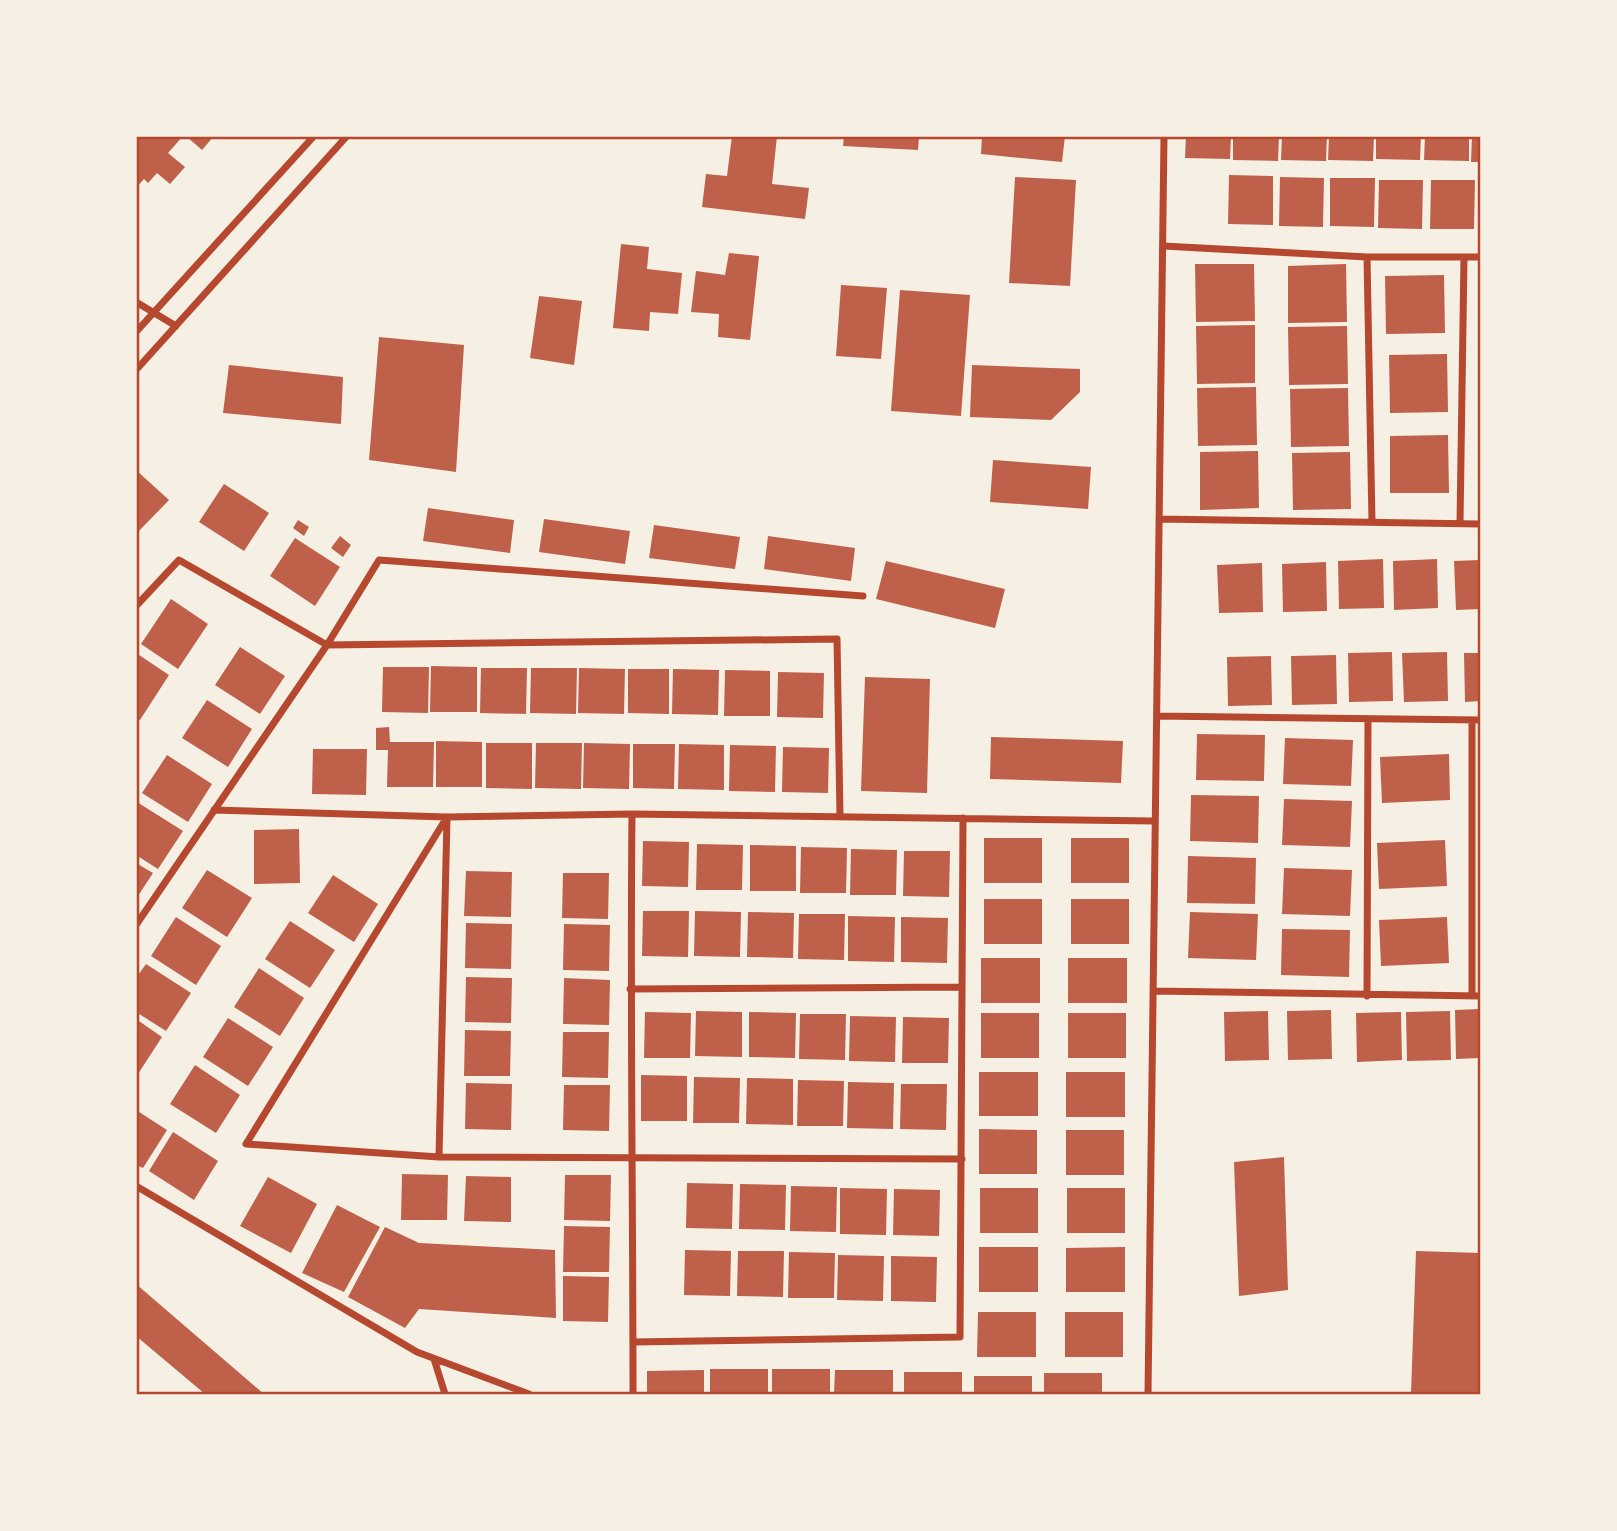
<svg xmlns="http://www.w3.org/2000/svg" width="1617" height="1531" viewBox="0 0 1617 1531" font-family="'Noto Sans',sans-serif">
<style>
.building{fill:#bf614a}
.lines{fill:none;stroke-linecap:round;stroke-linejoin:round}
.minor{stroke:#b5482f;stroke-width:7}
.neatline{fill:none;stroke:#b5482f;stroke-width:2.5}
</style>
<rect width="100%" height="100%" fill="#f6efe4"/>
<path class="building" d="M136,136H183L168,153L185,167L170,184L157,173L148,183L144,179L136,188Z
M186,136H214L202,150Z
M732,136H777L772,184L809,188L805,219L702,207L706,174L727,176Z
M844,136H919L918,150L843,146Z
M982,136H1065L1062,162L981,154Z
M1186,136H1231L1230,159L1185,158Z
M1233,136H1279L1278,161L1233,160Z
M1282,136H1327L1326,161L1281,160Z
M1329,136H1374L1373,161L1328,160Z
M1376,136H1421L1420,160L1376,159Z
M1425,136H1469V161L1424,160Z
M1472,136H1480V162H1471Z
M1229,175L1273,176V225L1228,224Z
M1015,177L1076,180L1070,286L1009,283Z
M1280,177L1324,178L1323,227L1279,226Z
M1330,178H1375L1374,227L1330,226Z
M1379,180H1423L1422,229L1378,228Z
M1431,180H1475L1474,229H1430Z
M621,244L649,247L647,269L682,273L678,314L650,312L649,331L613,328Z
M729,253L759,256L750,340L718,337L719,314L691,312L696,271L725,275Z
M1195,264H1254L1255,321L1196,322Z
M1346,264L1347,322L1288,323V266Z
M1444,275L1445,333L1386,334L1385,276Z
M841,285L887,288L881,359L836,356Z
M900,290L970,295L961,416L891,411Z
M539,296L582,301L574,365L530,358Z
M1255,325V383L1197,384L1196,326Z
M1347,326L1348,384L1289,385L1288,327Z
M379,337L464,345L456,472L369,460Z
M1447,354L1448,412L1390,413L1389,355Z
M229,365L343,377L341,424L223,413Z
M972,365L1080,369V392L1051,420L970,417Z
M1256,387L1257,445L1198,446L1197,388Z
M1348,388L1349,446L1291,447L1290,389Z
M1448,435L1449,493H1390V436Z
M1258,451L1259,508L1200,510V452Z
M1350,452L1351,509L1293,510L1292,453Z
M993,460L1091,467L1088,509L990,502Z
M136,470L169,500L136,534Z
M224,484L269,513L244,551L199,522Z
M428,508L514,520L510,553L423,541Z
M544,519L630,531L625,564L539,552Z
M298,520L309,527L304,536L293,528Z
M654,525L740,537L735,569L649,558Z
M340,536L351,545L343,557L331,548Z
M768,536L855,548L851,581L764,569Z
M295,538L340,567L315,606L270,576Z
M1383,559L1384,608L1339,609L1338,561Z
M1437,559L1438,608L1394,610L1393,561Z
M1480,560V609L1456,610L1454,561Z
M886,561L1005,589L995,628L876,599Z
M1326,562L1327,611L1283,612L1282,564Z
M1262,563L1263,612L1219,613L1217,565Z
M171,599L208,624L178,669L141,644Z
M240,647L285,676L260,714L215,685Z
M1392,652L1393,701L1349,702L1348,653Z
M1447,652L1448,701L1404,702L1402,653Z
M136,653L169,675L140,720L136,718Z
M1464,653H1480V701L1465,702Z
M1336,655L1337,704L1292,705L1291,656Z
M1271,656L1272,705L1228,706L1227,657Z
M431,666L477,667V712H430Z
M383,667H429L428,713L382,712Z
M481,668H527L526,714L480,713Z
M531,668H577L576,714L530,713Z
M579,668L625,669L624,714L578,713Z
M628,669H669V714L628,713Z
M673,669L719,670L718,715L672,714Z
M725,670L770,671V716H724Z
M778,672L824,673L823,718L777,717Z
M865,677L930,679L927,793L861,791Z
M207,700L252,729L228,767L182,738Z
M389,727L390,742H434L433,787H387L388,750H376V728Z
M1197,734L1265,735L1264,781L1196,780Z
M991,737L1123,741L1121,783L990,779Z
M1285,738L1353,740L1351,786L1283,784Z
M436,741L482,742V787H436Z
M486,743H532V789L486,788Z
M536,743H582L581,789L535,788Z
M584,743L630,744L629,789L583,788Z
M633,744H675L674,789L633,788Z
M679,744L724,745V790L678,789Z
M730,745L776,746L775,792L729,791Z
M783,747L829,748L828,793L782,792Z
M313,749H367L366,795L312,794Z
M1449,754L1450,800L1382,803L1380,757Z
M167,755L212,784L188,822L142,793Z
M1191,795L1259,796L1258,843L1190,841Z
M1284,799L1352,801L1350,847L1282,845Z
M137,802L183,831L158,869L136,855Z
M299,829L300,883L254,884V830Z
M984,838H1042V883H984Z
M1071,838H1129V883H1071Z
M1445,840L1447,886L1379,889L1377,843Z
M643,841L689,842L688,887L642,886Z
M697,844L743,845L742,890H696Z
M750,845L796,846V891H750Z
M801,847L847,848L846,893H800Z
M851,849L897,850L896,895H850Z
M904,851H950L949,897L903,896Z
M1188,856L1256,858L1255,904L1187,903Z
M136,863L153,873L136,899Z
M1284,868L1352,870L1350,916L1282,914Z
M207,870L252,898L227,937L182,908Z
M466,871L512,872L511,917L464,916Z
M563,873H609L608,919L562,918Z
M333,875L378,904L354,942L308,913Z
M984,899H1042V944H984Z
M1071,899H1129V944H1071Z
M643,911H689L688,957L642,956Z
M695,911L741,912L740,957L694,956Z
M748,912L794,913L793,958L747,957Z
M1190,912L1258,914L1256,960L1188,958Z
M799,914H845L844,960L798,959Z
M848,916L895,917L894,962L848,961Z
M176,917L221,946L196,985L151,956Z
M901,917L948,918L947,963L901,962Z
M1447,917L1449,963L1381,966L1379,920Z
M290,921L335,950L310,988L265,959Z
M466,923L512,924L511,969L465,968Z
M564,924L610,925L609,971L563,970Z
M1282,929L1350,930L1349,977L1281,975Z
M981,958H1040V1003H981Z
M1068,958H1127V1003H1068Z
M146,964L191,993L166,1031L136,1012V978Z
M259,968L304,998L280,1036L234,1007Z
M466,977L512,978L511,1023L465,1022Z
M564,978L610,980L609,1025L563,1024Z
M1480,1009V1058L1456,1059L1455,1010Z
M1331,1010L1332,1059L1288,1060L1287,1011Z
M696,1011L742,1012V1057L695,1056Z
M1268,1011L1269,1060L1225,1061L1224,1012Z
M1450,1011L1451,1060L1407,1061L1406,1012Z
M645,1012L691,1013L690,1058H644Z
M749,1012L796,1013L795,1058L749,1057Z
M1401,1012L1402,1060L1357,1062L1356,1013Z
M981,1013H1039V1058H981Z
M1068,1013H1126V1058H1068Z
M800,1014H846L845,1060L799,1059Z
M850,1016L896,1017L895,1062L849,1061Z
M903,1017L949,1018L948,1063H902Z
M228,1018L273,1047L248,1086L203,1057Z
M136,1019L162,1037L136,1077Z
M465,1030L511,1031L510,1076H464Z
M563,1032H609L608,1078L562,1077Z
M195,1065L240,1095L216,1133L170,1104Z
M979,1072H1038V1116H979Z
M1066,1072H1125V1117H1066Z
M641,1075L687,1076V1121H641Z
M694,1077L740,1078L739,1123H693Z
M747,1078L793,1079V1125L746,1124Z
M798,1080L844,1081L843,1126H797Z
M848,1082L894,1083L893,1129L847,1128Z
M466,1083L512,1084L511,1130L465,1129Z
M901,1084H947L946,1130L900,1129Z
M564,1085H610L609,1131L563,1130Z
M136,1110L167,1130L143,1168L136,1165Z
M979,1129L1037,1130V1174H979Z
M1066,1130H1124V1175H1066Z
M173,1132L218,1161L194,1200L149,1171Z
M1284,1157L1288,1290L1239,1296L1234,1162Z
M402,1174L448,1175L447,1220H401Z
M565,1175H611L610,1221L564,1220Z
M466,1176L511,1177V1222L464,1221Z
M268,1177L317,1204L291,1253L240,1226Z
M687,1183L733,1184L732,1229L686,1228Z
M740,1184L786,1185L785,1230L739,1229Z
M791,1186L837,1187L836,1232L790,1231Z
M840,1188L887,1189L886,1235L840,1234Z
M980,1188H1038V1233H980Z
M1067,1188H1125V1233H1067Z
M894,1189L940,1190L939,1236L893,1235Z
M337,1205L380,1227L344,1292L302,1273Z
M564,1226L610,1227L609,1272H563Z
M385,1227L419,1243L555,1250L556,1318L419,1309L405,1328L348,1297Z
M979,1247H1038V1292H979Z
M1125,1247V1292H1066V1248Z
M685,1250L731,1251L730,1296L684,1295Z
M738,1251H784L783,1297L737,1296Z
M1416,1251L1480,1253V1394H1411Z
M789,1252L835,1253L834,1298H788Z
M838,1255L884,1256L883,1301L837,1300Z
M891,1256L937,1257L936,1302L891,1301Z
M563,1276L609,1277L608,1322L563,1321Z
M136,1284L264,1394H205L136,1336Z
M978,1312H1036V1357H977Z
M1065,1312H1123V1357H1065Z
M710,1369H768V1394H710Z
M772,1369H830V1394H772Z
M704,1370V1394H647V1371Z
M835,1370H893V1394H834Z
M904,1372H962V1394H904Z
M1044,1373H1102V1394H1044Z
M974,1376H1032V1394H974Z"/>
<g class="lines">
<path class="minor" d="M1163,246L1367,257H1480
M1367,257L1372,522
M136,302L176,326
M136,332L314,136
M136,370L347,136
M1159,519L1480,524
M1460,523L1464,257
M136,606L179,560L327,645L837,639L840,816
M1157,716L1480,720
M214,810L447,817L632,814L1155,821
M632,814C630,1007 633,1201 633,1394
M447,817L246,1144L439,1157L962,1159
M136,925L327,645L379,560L863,596
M630,989L960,987
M1153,991L1480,996
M1367,996L1368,719
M1472,996V720
M439,1157L447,818
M136,1186L417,1352L529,1394
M633,1342L960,1337L963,818
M434,1359L445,1394
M1148,1394L1164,136"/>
</g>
<rect width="1617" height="1531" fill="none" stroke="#f6efe4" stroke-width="276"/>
<rect x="138" y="138" width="1341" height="1255" class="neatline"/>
</svg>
